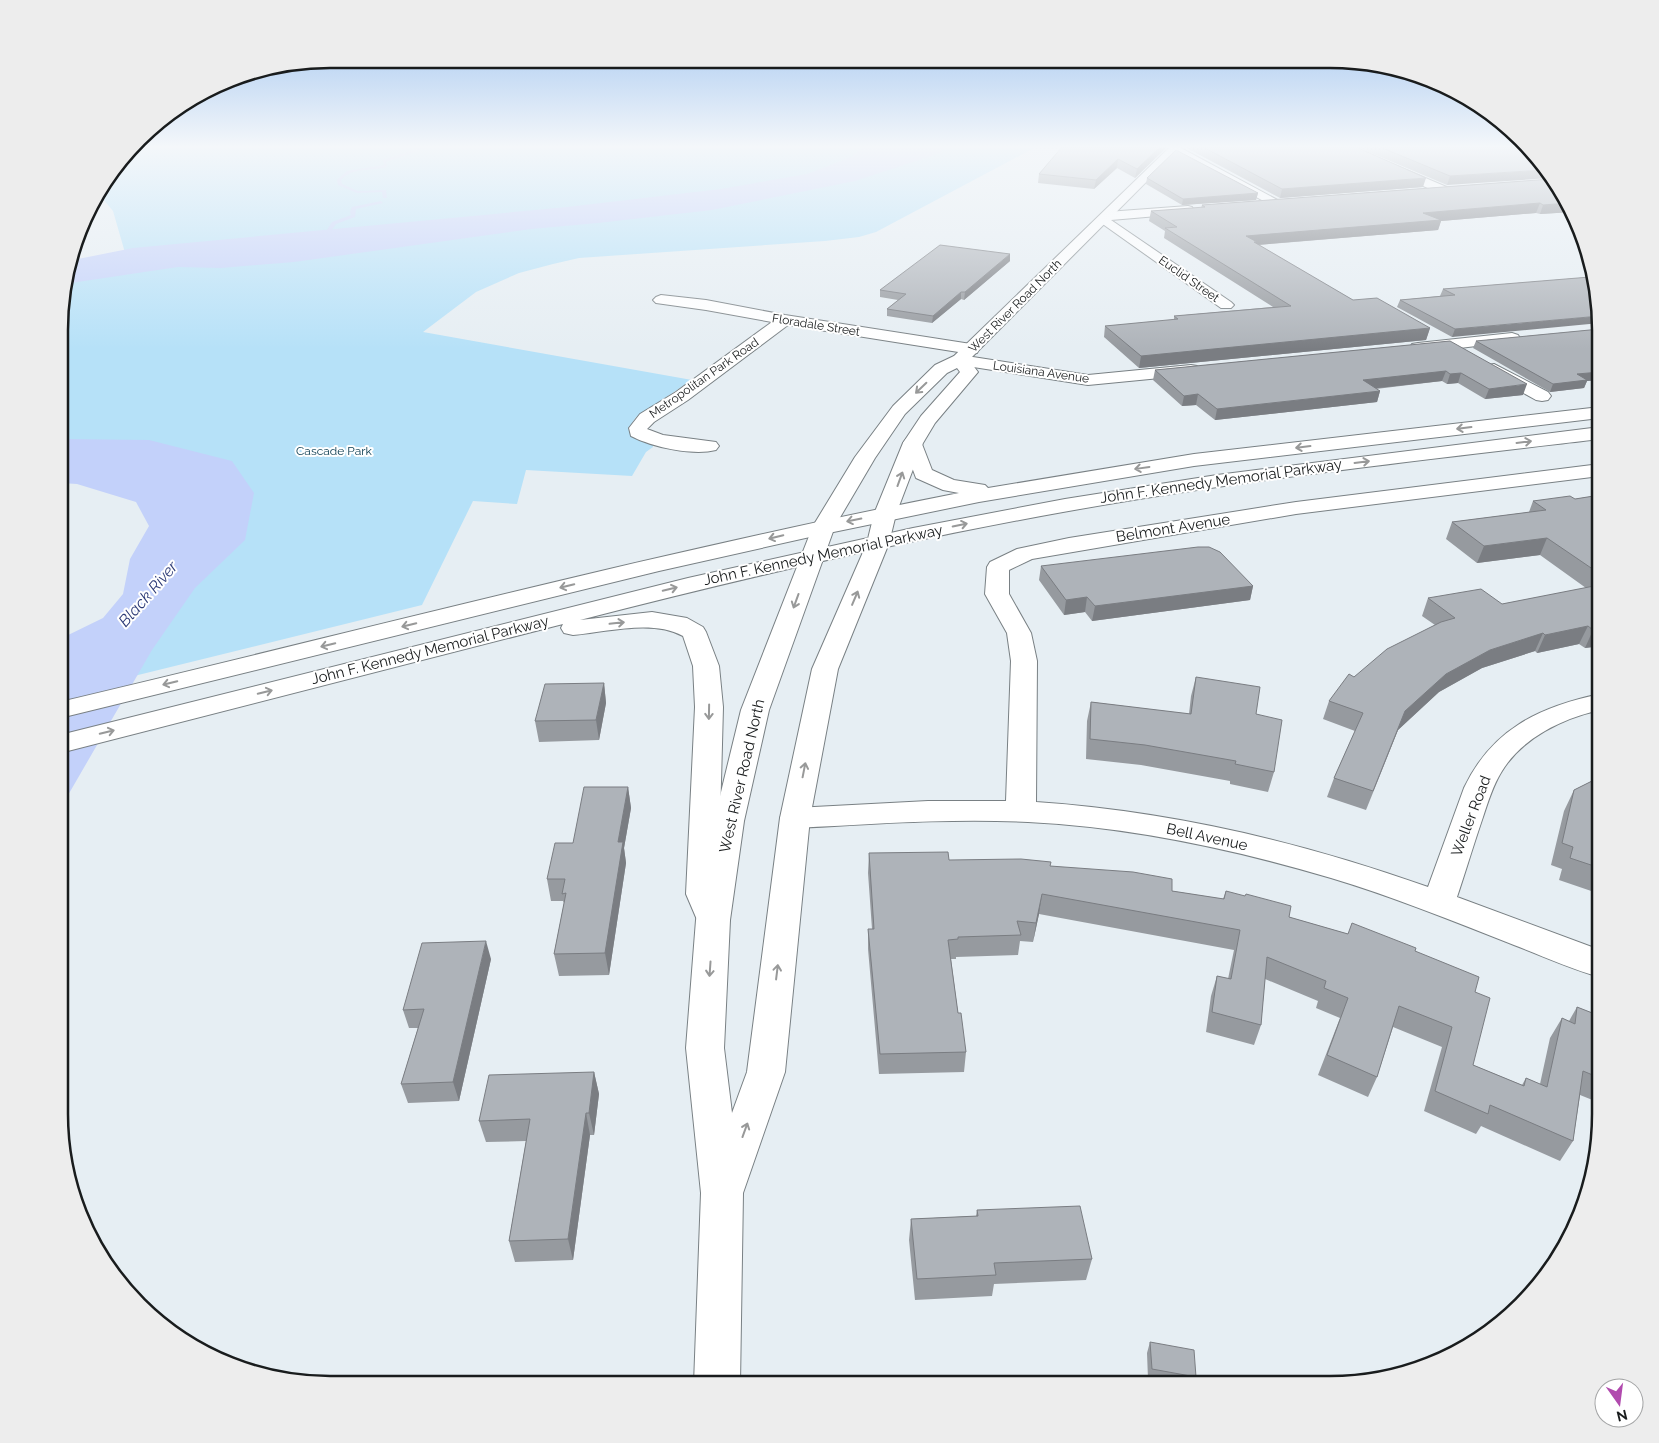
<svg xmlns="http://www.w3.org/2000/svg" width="1659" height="1443" viewBox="0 0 1659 1443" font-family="Raleway,sans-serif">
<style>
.green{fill:#b6e1f8}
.water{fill:#c3d1fa}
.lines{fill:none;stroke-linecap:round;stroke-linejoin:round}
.stream{fill:#c3d1fa;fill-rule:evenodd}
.minor-casing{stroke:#798084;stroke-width:2}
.tertiary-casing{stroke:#798084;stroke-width:2}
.trunk-casing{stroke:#798084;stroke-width:2}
.minor{fill:#fff;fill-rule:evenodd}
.tertiary{fill:#fff;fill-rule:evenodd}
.trunk{fill:#fff;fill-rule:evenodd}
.wall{fill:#969a9f}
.shaded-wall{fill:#7a7d82}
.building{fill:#aeb3b9;stroke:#7a7d82}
.oneway{stroke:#989999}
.labels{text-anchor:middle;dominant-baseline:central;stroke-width:4;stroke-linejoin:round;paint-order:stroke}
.far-street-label{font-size:12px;fill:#191c1d;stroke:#fff}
.far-park-label{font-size:12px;fill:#05374c;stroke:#fff}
.street-label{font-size:15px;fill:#191c1d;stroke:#fff}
.water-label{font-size:16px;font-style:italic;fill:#2c3a76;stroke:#fff}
.rim{fill:none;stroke:#191c1d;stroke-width:2.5}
</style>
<rect width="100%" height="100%" fill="#e6eef3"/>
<path class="green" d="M133,147H1036L876,232L859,237L825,241L579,258L553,264L519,273L476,292L423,332L692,380L636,417L628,429L653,444V447L646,452L632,476L526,470L517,504L473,501L422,605L69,692L203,517L61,458V294L68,273L128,263L113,211L103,199L94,198Z"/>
<path class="water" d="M863,147H944L940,153L855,181L712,210L598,223L531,229L294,262L221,268L178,267L64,284L73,260L133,248L567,207L721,189L807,174L851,157Z
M61,439L149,440L232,461L254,493L245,540L195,588L152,650L60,809V639L103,618L123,594L130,559L149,526L136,502L77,484L61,483Z"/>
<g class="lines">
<path class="stream" d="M422,147H428L386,162L387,167C372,171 352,167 341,180L342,184L358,191L386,190L387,198H383L382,192L357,193L338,185L337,180L347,171L384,165L383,160Z
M381,201L383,203L356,209L355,217L336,224L325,240L321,239L332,222L351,215L350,212L352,207Z"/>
<defs>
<path id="minor" d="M1170,147H1179L1283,203L1277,207L1273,206L1170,151Z
M1337,147H1352L1449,188L1451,191L1445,195L1441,194Z
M1188,206L1192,207L1194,210L1192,213L1111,220L1231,302L1234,305L1231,308H1221L1097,220L1103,213L1107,212Z
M661,295L706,300L785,315L971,344L977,345L979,349L977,353L971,354L788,325L688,400L654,422L647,429L663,435L716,442L719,446L716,450C693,456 652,447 631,436L629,428L640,414L676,392L772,322L706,310L656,303L653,300L656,297Z
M1512,333L1518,335L1520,338L1518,341L1418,353L1412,352L1410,348L1412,344L1418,343Z
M960,355L1088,375L1191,365L1197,366L1200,370L1197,374L1191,375L1088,385L954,364L952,360L954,356Z
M1494,364L1548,392L1551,396L1548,400L1542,401L1536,400L1488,373L1485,369L1488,365Z
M1600,464V476L1296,514L1032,559L1009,570V594L1031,633L1037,661L1036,802C1170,811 1302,842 1428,887L1464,788C1492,729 1539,707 1600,694V710C1563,718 1522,738 1502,771C1493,785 1488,802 1483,817C1474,843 1466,870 1457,897L1600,950V977C1571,969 1543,956 1514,945C1453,921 1394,897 1331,878C1233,849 1131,827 1028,822C951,818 873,824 795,828L784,825L780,818L784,811L795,808L928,801H1006L1011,661L1007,633L985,594L987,567L990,562L1017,549L1069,538L1296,502Z"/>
<path id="tertiary" d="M1170,147H1181L969,360L978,372L935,423L923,443L896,514L889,543L838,669L810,818L785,1072L743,1193L740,1384H694L701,1193L686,1048L696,920L714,821L741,710L813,526L855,457L893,406L935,365L954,356ZM957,368L960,372L921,416L903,443L874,514L867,543L812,669L780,818L747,1072L732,1113L724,1048L730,920L744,821L769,710L835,526L875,458L905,414L947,373Z"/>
<path id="trunk" d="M1600,407V418L1194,466L979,502L819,535L659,571L60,718V702C360,631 657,552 959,493L943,490L916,478L903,443L906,439L913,437L920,439L932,470L954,480L985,485L988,488L1194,454Z
M1600,427V439C1421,460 1241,480 1063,512C901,541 740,579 580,620L652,612L687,618L703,627L706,632L719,666L723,707L718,894L730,920L725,929L713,932L701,929L686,894L695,707L693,666L683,636C652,619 607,632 573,635L564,633L561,628L563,624L60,753V735L688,578L913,528L1065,499L1217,475Z"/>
</defs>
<use href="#minor" class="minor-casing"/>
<use href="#tertiary" class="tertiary-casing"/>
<use href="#trunk" class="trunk-casing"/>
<use href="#minor" class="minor"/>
<use href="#tertiary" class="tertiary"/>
<use href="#trunk" class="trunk"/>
</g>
<path class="wall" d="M1062,147H1167L1135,178L1117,168L1094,189L1038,183L1039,174Z
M1185,147H1356L1423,187L1280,198Z
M1357,147H1528L1447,185Z
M1147,178L1258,193L1256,200L1182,205L1146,184Z
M1551,179L1572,210L1573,212L1540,214L1536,213L1441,221L1438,230L1258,245L1353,300L1430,328L1426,340L1139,368L1104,337L1105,326L1174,320V316L1273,307L1164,238L1165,231L1149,221L1151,211L1201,208L1202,205Z
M1010,261L964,300L961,299L932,323L887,316V309L898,300L880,297V290Z
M1590,277L1452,337L1397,307L1400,300L1440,296L1443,289Z
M1600,329V380L1587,381L1584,388L1550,392L1473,348L1476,341Z
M1450,341L1523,395L1485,399L1458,383L1447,384L1442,381L1376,389L1380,391L1377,402L1215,420L1196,405L1182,406L1153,380L1155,370Z
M1600,495V646L1585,648L1579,644L1537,653L1535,651L1482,668L1439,692L1398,730L1366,810L1327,797L1334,778L1355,731L1323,719L1329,701L1354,677L1435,625L1422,616L1428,598L1502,604L1586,588L1540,555L1477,563L1446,539L1452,522L1529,512L1533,501L1575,499Z
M1041,566L1253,586L1250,600L1092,621L1085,612L1064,615L1039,580Z
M1196,677L1256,714L1274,772L1268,792L1230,784V781L1141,765L1086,759L1087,721L1091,702L1189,714L1191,696Z
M604,683L606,703L599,740L539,742L535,721Z
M1600,777V894L1559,880L1562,869L1551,865L1564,811L1574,790Z
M628,787L631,808L624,848L626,863L609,975L559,976L554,954L564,903L563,901H551L547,879Z
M869,853L949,860L1050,866L1172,891L1223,899L1226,891L1289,917L1348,934L1415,951L1475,992L1473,1065L1522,1085L1526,1078L1540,1084L1550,1038L1562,1018L1569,1021L1577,1007L1600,1016V1103L1580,1095L1573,1141L1560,1161L1481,1126L1476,1134L1424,1111L1442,1047L1393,1027L1377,1077L1368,1097L1318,1075L1340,1018L1316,1008L1318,1001L1265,979L1261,1025L1254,1045L1206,1032L1211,996L1217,976L1228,979L1234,950L1039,914L1033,942L1020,941L1018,955L956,957V959H951L958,1013L966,1052L964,1072L879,1074L868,949V929H872L868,873Z
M491,959L459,1101L408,1103L401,1084L418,1028H409L403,1010Z
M594,1072L599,1094L594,1135H590L573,1260L515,1262L509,1241L526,1141L486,1142L479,1121Z
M977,1210L1092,1259L1086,1280L994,1284L992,1296L915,1300L909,1240L911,1219L976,1216Z
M1150,1342L1196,1377L1193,1384H1174L1148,1379L1147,1353Z"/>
<path class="shaded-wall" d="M1160,147H1167L1135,178L1137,169Z
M1118,159L1117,168L1094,189L1096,180Z
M1544,170L1550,178L1447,185L1450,176Z
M1426,178L1423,187L1280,198L1282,189Z
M1258,193L1256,200L1182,205L1183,199Z
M1540,203L1536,213L1441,221L1438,230L1256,245L1246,236L1423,213Z
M1568,203L1573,212L1540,214L1543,205Z
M1010,254V261L964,300L965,292Z
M961,292V299L932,323L933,316Z
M1600,316V323L1452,337L1455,329Z
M1430,328L1426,340L1139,368L1141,356Z
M1446,371L1442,381L1360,390L1363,380Z
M1600,372V380L1587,381L1584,388L1550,392L1553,384L1577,374Z
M1461,373L1458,383L1447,384L1450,374Z
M1527,384L1523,395L1485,399L1489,389Z
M1380,391L1377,402L1215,420L1217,409Z
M1198,394L1196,405L1182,406L1184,396Z
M1547,538L1540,555L1477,563L1484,546Z
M1253,586L1250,600L1092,621L1095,606Z
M1087,597L1085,612L1064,615L1066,600Z
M1588,626L1579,644L1537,653L1545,635Z
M1600,629V646L1585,648L1593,630Z
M1543,633L1535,651L1482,668L1439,692L1398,730L1366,810L1405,711L1446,674L1490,650Z
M604,683L606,703L599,740L596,720Z
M628,787L631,808L624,848L626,863L609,975L605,953L618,842Z
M1042,894L1039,914L1033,942L1036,923Z
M486,941L491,959L459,1101L453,1082Z
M594,1072L599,1094L594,1135L589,1113Z
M586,1113L590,1135L573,1260L568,1239Z"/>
<path class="building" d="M1062,147H1160L1137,169L1118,159L1096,180L1039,174Z
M1203,147H1356L1426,178L1282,189Z
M1380,147H1528L1544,170L1450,176Z
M1176,150L1258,193L1183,199L1147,178Z
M1551,179L1568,203L1543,205L1540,203L1423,213L1441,220L1246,236L1257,242H1254L1353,300L1377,298L1430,328L1141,356L1105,326L1178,319L1174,316L1291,306L1165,228L1177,227L1151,211L1205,207L1202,205Z
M940,245L1010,254L965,292H961L933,316L887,309L906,294L880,290Z
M1590,277L1600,311V316L1455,329L1400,300L1455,295L1443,289Z
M1600,329V372L1577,374L1587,380L1553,384L1476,341Z
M1450,341L1527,384L1489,389L1461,373L1450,374L1446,371L1363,380L1380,391L1217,409L1198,394L1184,396L1155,370Z
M1600,495V574L1547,538L1484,546L1452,522L1546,510L1533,501L1570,496L1575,499Z
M1198,547H1209L1220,552L1253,586L1095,606L1087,597L1066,600L1041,566Z
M1600,580V629L1593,630L1588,626L1545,635L1543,633L1490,650L1446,674L1405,711L1373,791L1334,778L1363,713L1329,701L1349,674L1354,677L1387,649L1441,622L1455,618L1428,598L1481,589L1502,604L1599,585L1593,581Z
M1196,677L1260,687L1256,714L1282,720L1274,772L1235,764L1236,761L1145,745L1090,739L1091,702L1191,714Z
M604,683L596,720L535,721L545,684Z
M1600,777V868L1570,858L1573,847L1562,843L1574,790Z
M584,787H628L618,842H623L605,953L554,954L566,893L562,894L565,879H547L555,843H573Z
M948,852L949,860L1021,859L1051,862L1050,866L1133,872L1172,879V891L1224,899L1226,891L1245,896L1246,894L1291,906L1289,917L1348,934L1352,923L1416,948L1415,951L1479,977L1475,992L1490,998L1473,1065L1524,1086L1526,1078L1547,1087L1562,1018L1575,1024L1577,1007L1600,1016V1078L1583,1071L1573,1141L1490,1105L1488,1114L1435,1091L1452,1027L1399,1006L1377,1077L1327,1055L1348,998L1324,988L1326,981L1267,957L1261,1025L1212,1012L1217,976L1231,979L1240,930L1042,894L1036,923L1017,921L1021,935L958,937V939L948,940L958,1013H961L966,1052L880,1054L868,929H874L869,853Z
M486,941L453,1082L401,1084L424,1009L403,1010L422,943Z
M594,1072L589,1113H586L568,1239L509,1241L530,1119L479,1121L489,1075Z
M1080,1206L1092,1259L994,1263L996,1275L917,1279L911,1219L978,1216L977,1210Z
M1150,1342L1194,1350L1196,1377L1152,1369Z"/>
<defs><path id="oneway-shaft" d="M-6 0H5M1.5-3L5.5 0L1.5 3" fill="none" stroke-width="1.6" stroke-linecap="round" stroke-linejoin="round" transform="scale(1.25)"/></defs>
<g class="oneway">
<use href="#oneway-shaft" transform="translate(921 388) rotate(136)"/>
<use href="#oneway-shaft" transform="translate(1464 428) rotate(173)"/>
<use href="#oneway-shaft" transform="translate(1524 442) rotate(-7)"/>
<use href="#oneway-shaft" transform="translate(1303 447) rotate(173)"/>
<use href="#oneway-shaft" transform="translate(1362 462) rotate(-7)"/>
<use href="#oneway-shaft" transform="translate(1142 468) rotate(172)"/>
<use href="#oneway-shaft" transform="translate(900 479) rotate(-70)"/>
<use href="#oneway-shaft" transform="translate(854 520) rotate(169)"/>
<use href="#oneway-shaft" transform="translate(960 525) rotate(-12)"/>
<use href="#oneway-shaft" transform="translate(776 537) rotate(167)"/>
<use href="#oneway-shaft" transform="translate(567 586) rotate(166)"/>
<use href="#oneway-shaft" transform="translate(670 589) rotate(-13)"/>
<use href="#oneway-shaft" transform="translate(855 598) rotate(-67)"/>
<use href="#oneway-shaft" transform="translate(796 601) rotate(110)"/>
<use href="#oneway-shaft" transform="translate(617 623) rotate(-6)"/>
<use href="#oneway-shaft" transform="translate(409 625) rotate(166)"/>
<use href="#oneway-shaft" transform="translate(328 645) rotate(166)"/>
<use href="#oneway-shaft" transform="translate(170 683) rotate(166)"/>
<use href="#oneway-shaft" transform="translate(265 692) rotate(-14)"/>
<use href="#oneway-shaft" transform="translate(709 712) rotate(91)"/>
<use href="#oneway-shaft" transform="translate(107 732) rotate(-14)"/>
<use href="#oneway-shaft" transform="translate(804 770) rotate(-79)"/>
<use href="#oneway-shaft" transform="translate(710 969) rotate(94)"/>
<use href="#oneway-shaft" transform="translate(777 972) rotate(-83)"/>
<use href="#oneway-shaft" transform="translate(745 1130) rotate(-70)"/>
</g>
<linearGradient id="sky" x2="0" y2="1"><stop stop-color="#99c0ef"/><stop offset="0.42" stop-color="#f4f7fa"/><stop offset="1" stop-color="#f4f7fa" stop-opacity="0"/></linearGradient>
<rect width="1659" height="349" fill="url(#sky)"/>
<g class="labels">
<g class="far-street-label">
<text transform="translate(1189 279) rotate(35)">Euclid Street</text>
<text transform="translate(1015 306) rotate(-45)">West River Road North</text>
<text transform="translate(816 325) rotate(9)">Floradale Street</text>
<text transform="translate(1041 372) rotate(8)">Louisiana Avenue</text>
<text transform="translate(704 378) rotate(-35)">Metropolitan Park Road</text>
</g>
<g class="far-park-label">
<text x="334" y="451">Cascade Park</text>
</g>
<g class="street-label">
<text transform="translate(1221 481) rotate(-8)">John F. Kennedy Memorial Parkway</text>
<text transform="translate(1173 528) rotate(-9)">Belmont Avenue</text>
<text transform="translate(823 555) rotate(-12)">John F. Kennedy Memorial Parkway</text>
<text transform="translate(430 650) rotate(-14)">John F. Kennedy Memorial Parkway</text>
<text transform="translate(742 776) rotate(-77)">West River Road North</text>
<text transform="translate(1471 816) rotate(-69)">Weller Road</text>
<text transform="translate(1207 837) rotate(12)">Bell Avenue</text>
</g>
<g class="water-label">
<text transform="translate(148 594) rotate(-49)">Black River</text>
</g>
</g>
<path d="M0 0H1659V1443H0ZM330 68H1330A262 262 0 0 1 1592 330V1114A262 262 0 0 1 1330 1376H330A262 262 0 0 1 68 1114V330A262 262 0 0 1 330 68Z" fill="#ededed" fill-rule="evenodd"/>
<path class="rim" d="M330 68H1330A262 262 0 0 1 1592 330V1114A262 262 0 0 1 1330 1376H330A262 262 0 0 1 68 1114V330A262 262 0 0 1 330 68Z"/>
<g transform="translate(1619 1403) rotate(166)"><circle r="24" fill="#ffffff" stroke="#a3a4a5"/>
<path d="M0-4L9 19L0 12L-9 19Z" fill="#b14aae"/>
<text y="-8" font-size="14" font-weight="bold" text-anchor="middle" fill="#191c1d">N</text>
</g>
</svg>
